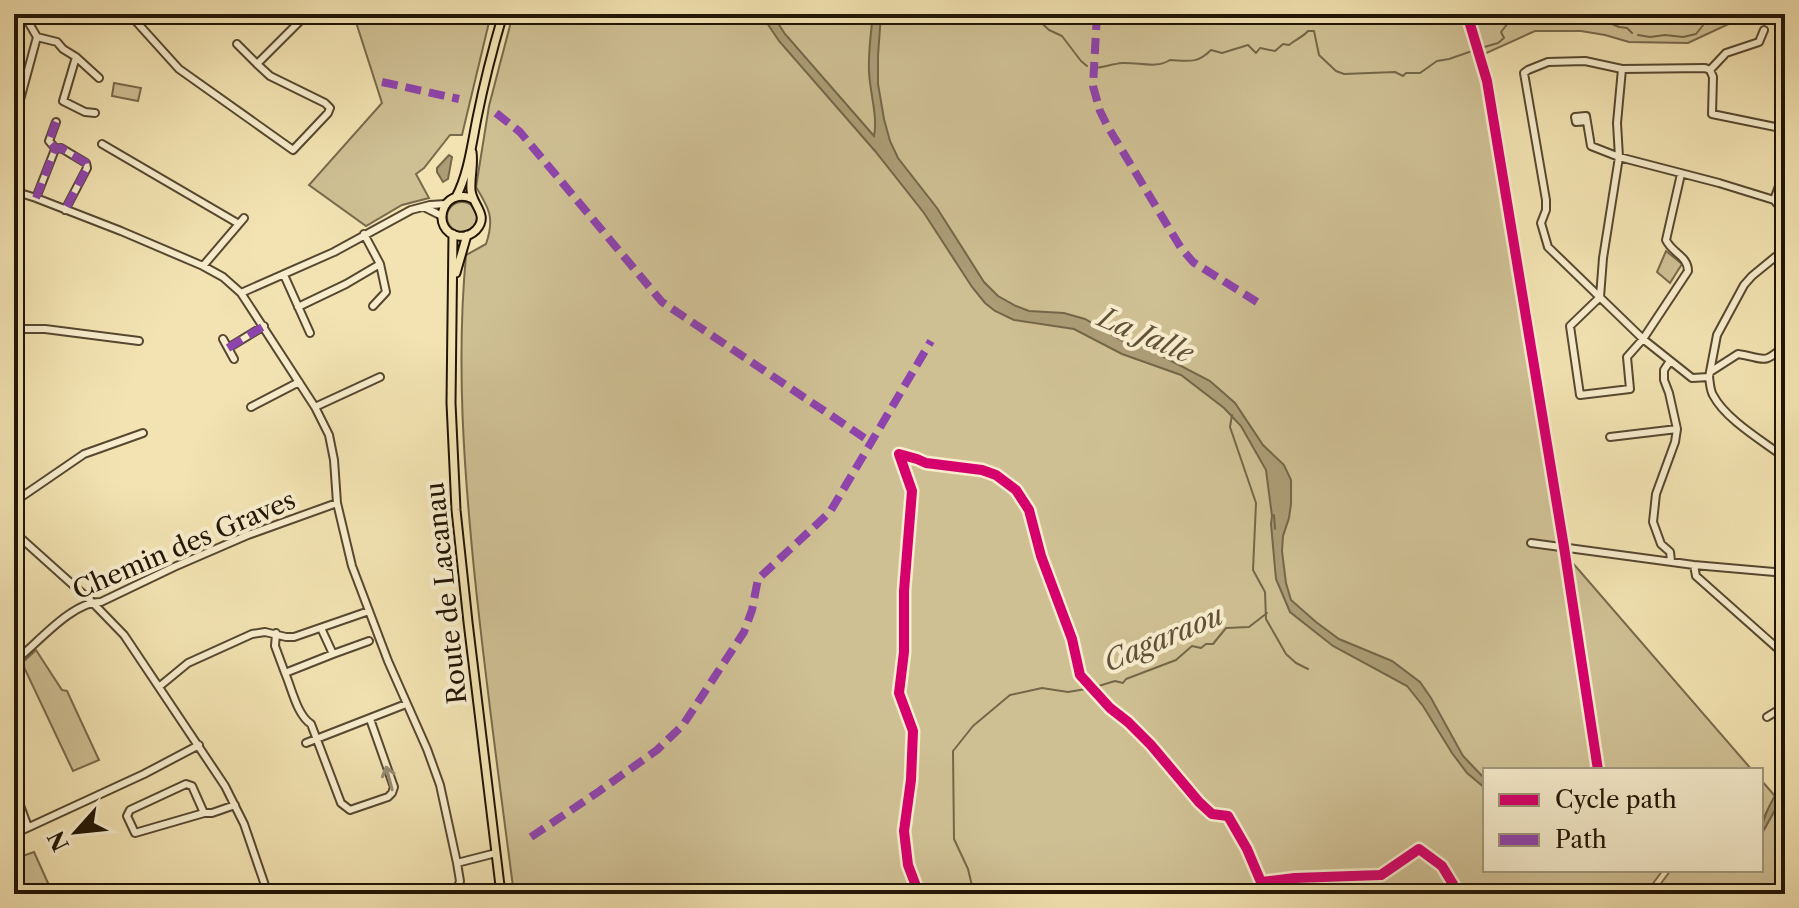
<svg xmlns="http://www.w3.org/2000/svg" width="1799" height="908" viewBox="0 0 1799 908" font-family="'Libre Caslon Text',serif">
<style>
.green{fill:#cfc094;stroke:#786a4c;stroke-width:2}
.water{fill:#ac9d77;stroke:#746749;stroke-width:2}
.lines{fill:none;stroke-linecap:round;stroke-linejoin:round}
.stream{stroke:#746749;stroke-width:2}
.minor-casing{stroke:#564830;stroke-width:10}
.major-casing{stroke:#211504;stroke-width:11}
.minor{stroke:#f7edcd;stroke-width:6}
.major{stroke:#f3e3b2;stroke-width:7}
.quiet{stroke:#8e44ad;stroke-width:8;stroke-dasharray:16 8;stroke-linecap:butt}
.cycleway-casing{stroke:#f7edcd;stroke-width:15}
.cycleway{stroke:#d6006c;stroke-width:10}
.oneway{stroke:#978c73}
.labels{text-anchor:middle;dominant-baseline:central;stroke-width:8;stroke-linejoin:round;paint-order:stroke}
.street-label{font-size:26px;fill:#211504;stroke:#f7edcd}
.water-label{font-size:28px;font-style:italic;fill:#605238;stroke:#f7edcd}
</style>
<rect width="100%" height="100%" fill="#f3e3b2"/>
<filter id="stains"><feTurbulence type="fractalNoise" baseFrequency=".0025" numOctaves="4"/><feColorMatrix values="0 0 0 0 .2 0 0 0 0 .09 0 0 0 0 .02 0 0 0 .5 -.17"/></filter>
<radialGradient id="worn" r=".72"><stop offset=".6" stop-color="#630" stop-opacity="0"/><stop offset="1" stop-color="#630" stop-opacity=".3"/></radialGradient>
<path class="green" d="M360,14H491L462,135H450L424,168L416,174L429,198L402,205L366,226L309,185L382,103L355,19Z
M513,14H1750L1688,43L1629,42L1605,35L1581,31H1535L1484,54L1571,561L1752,770H1485V870H1663L1645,894H514C500,789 486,684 475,579C464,471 456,364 466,255L486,244C495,218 489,208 476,187L489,106Z
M114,83L141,88L138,101L112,96Z
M447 217a15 15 0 1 1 30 0a15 15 0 1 1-30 0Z
M1666,251L1682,264L1670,283L1657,272Z
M36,650L62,690L67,691L99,760L73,771L22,663Z
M1761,780L1775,796L1761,823Z
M1785,797V894H1653L1671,870H1761V835L1780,801Z
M34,852L53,894H14V859Z"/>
<path class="water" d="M761,14H772L785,34L874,136C878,117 870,93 869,72C868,53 871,33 873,14H881L878,56V84L884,119L890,141L898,158L937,208L984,282L998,296L1016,306L1029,311L1064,313L1085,319L1123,341L1143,346L1210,381L1235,403L1263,445L1284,465L1291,480V504L1289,518L1283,536L1282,551L1286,583L1291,600L1316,622L1339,639L1392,661L1420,682L1431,698L1463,756L1485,779V788L1467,773L1452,753L1423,706L1407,686L1333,646L1290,612L1276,579L1271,524L1272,516L1266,470L1241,426L1224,408L1181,375L1122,354L1074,329L1014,320L995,311L985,303L972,287L924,213L875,151L779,41Z
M449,155L452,157L448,179L443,182L437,172V168Z
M1785,784V797L1780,801L1761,835C1761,820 1774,793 1785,784Z"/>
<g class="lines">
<path class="stream" d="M1032,14L1049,30L1062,36L1081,61L1087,66
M1638,35L1650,37L1665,35L1683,37L1696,34L1712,14
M1481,48L1498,43L1504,38L1501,32L1512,18L1526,22L1536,17L1560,21L1585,18L1602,24H1612L1619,27L1627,28L1632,33
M1095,68C1104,67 1113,64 1122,63C1139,62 1156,69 1170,60C1189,61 1197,64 1211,50L1222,53L1248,45L1256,53L1260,48L1275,51L1283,44L1289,45C1296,39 1303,37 1308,31H1314L1319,55L1336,71L1344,74L1395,72L1403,76L1406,73H1420L1437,61L1449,59L1475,50
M1232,415L1230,427L1256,503L1253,570L1265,592L1266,619L1286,654L1296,663L1308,669
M1274,515L1275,529
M974,894L968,869L954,839L953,751L973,726L1010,695L1042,688L1068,692L1092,688L1115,681L1123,683L1126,679L1176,660L1192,646L1201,648L1206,644H1213L1226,628L1249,627L1267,613"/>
<defs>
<path id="minor" d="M31,14L26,18L37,37
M135,14L132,17L179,69L293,150L328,113L330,108L325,103L270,76L257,64L307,14
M37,37L57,42L63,49L76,57L63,101L85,112L95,113
M237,44L257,64
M76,57L99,78
M1710,70L1726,53L1759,42L1764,30
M1586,121L1576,122L1575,117L1586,116L1591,146L1619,157L1719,183L1774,200L1785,213
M14,122L37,37
M56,122L49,141L56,149
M1785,129L1712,114L1713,77L1710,70L1705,68L1622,69L1585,61L1548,62L1528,70L1524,73L1546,200V210L1541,223L1548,247L1643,339L1692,378L1709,377C1710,383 1710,390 1713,395C1726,420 1763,441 1785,458
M102,144L239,224
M14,191L36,198L121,231L203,266L223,277L241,293L315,407L329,435L334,460L337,503L352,566L388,661L427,749L440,785L457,863L460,881L456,894
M36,198L54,152L56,149L61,148L86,163L87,168L65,210
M1774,200L1785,169
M424,207L442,216
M364,234L380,264L386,292L373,306
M203,266L244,218
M284,275L310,333
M241,293L334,252L411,210L430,205L446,204
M1600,297L1570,326L1580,395L1630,389L1627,357L1643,339L1688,271C1688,256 1672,253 1666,240L1681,174
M1600,297L1603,258L1619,157L1617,123L1622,69
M298,307L346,284L380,264
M14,329H45L139,341
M223,339L234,359
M228,348L264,326
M1670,361L1664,370V380L1669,393L1677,429L1675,442L1656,494L1653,522L1661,544L1670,552L1671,561
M1710,372L1738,354C1765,358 1763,366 1785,345
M1709,377L1717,335L1744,285L1752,276L1785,249
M251,407L299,382
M315,407L380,377
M1610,437L1677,429
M14,502L84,454L143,433
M14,532L92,602L124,635L225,786L244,824L268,894
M1531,543L1694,565L1785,573
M1694,565L1696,576L1785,655
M321,628L333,654L369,641
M276,633L275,646L285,673
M333,654L285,673C292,689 297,715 311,724L341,803L350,810L388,797L392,793L394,787L370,719
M14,662C36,645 72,601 101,602L174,567L248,535L337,503
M160,686L188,663L252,634L265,632L286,637H294L369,611
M1767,717L1785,706
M306,743L406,704
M15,792L28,827
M204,813L135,833L127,816L130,810L186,784L192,786L204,813H212L235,805
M14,834L144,774L199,745
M457,863L496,853"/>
<path id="major" d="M472,152C474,165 470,177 471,190C472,205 490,215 476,230C471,235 465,237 458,236C430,231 441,185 473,199
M456,197C468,175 472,143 477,118C484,83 493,48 503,14
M453,234L451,403L456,510L468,622L501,894
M456,273L467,235"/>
</defs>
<use href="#minor" class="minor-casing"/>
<use href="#major" class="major-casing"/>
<use href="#minor" class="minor"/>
<use href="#major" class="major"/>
<path class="quiet" d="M1097,14L1093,86L1100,111L1108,127L1181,248L1193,262L1257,302
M382,82L459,99
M496,113L520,132L662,302L872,443
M56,122L49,141L56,149
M36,198L54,152L56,149L61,148L86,163L87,168L65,210
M228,348L264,326
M531,837L598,792L657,750L683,725L744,632L752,610L758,579L830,512L931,341"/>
<defs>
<path id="cycleway" d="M1467,14L1487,81L1564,547L1598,770
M919,894L908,865L904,831L911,780L913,731L899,693L904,652V591L912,491L899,454L917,459L926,463L982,470L996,475L1016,490L1029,510L1041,556L1072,639L1080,675L1110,708L1128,722L1151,745L1199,802L1212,814L1228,816L1247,849L1261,882L1295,878L1381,875L1419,849L1442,866L1459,894"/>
</defs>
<use href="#cycleway" class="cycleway-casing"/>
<use href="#cycleway" class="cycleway"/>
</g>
<defs><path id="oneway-shaft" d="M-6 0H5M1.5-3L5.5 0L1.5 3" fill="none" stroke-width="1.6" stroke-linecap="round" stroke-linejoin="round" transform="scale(2)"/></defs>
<use class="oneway" href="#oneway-shaft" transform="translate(389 778) rotate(-105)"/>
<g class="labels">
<g class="street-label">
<text transform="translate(184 545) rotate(-23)">Chemin des Graves</text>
<text transform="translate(446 593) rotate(-96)">Route de Lacanau</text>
</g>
<g class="water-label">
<text transform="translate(1146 335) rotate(23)">La Jalle</text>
<text transform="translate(1163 638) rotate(-23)">Cagaraou</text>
</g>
</g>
<rect width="1799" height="908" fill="none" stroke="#f3e3b2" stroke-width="48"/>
<rect x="16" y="16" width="1767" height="876" fill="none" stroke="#211504" stroke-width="4"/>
<rect x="24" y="24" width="1751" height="860" fill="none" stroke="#211504" stroke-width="2"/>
<rect x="1483" y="768" width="280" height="104" fill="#f7edcd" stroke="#a1977d" stroke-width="2"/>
<rect x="1499" y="794" width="40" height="12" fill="#d6006c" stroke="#a1977d" stroke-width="2"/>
<text x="1555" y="808" font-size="24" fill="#211504">Cycle path</text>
<rect x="1499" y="834" width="40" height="12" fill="#8e44ad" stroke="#a1977d" stroke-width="2"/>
<text x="1555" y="848" font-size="24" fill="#211504">Path</text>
<g transform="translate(76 832) rotate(243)" stroke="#f7edcd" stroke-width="6" paint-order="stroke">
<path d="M0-6L14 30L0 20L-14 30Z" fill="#211504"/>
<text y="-12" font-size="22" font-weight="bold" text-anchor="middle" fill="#211504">N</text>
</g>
<rect width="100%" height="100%" filter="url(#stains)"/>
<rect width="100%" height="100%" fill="url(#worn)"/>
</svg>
